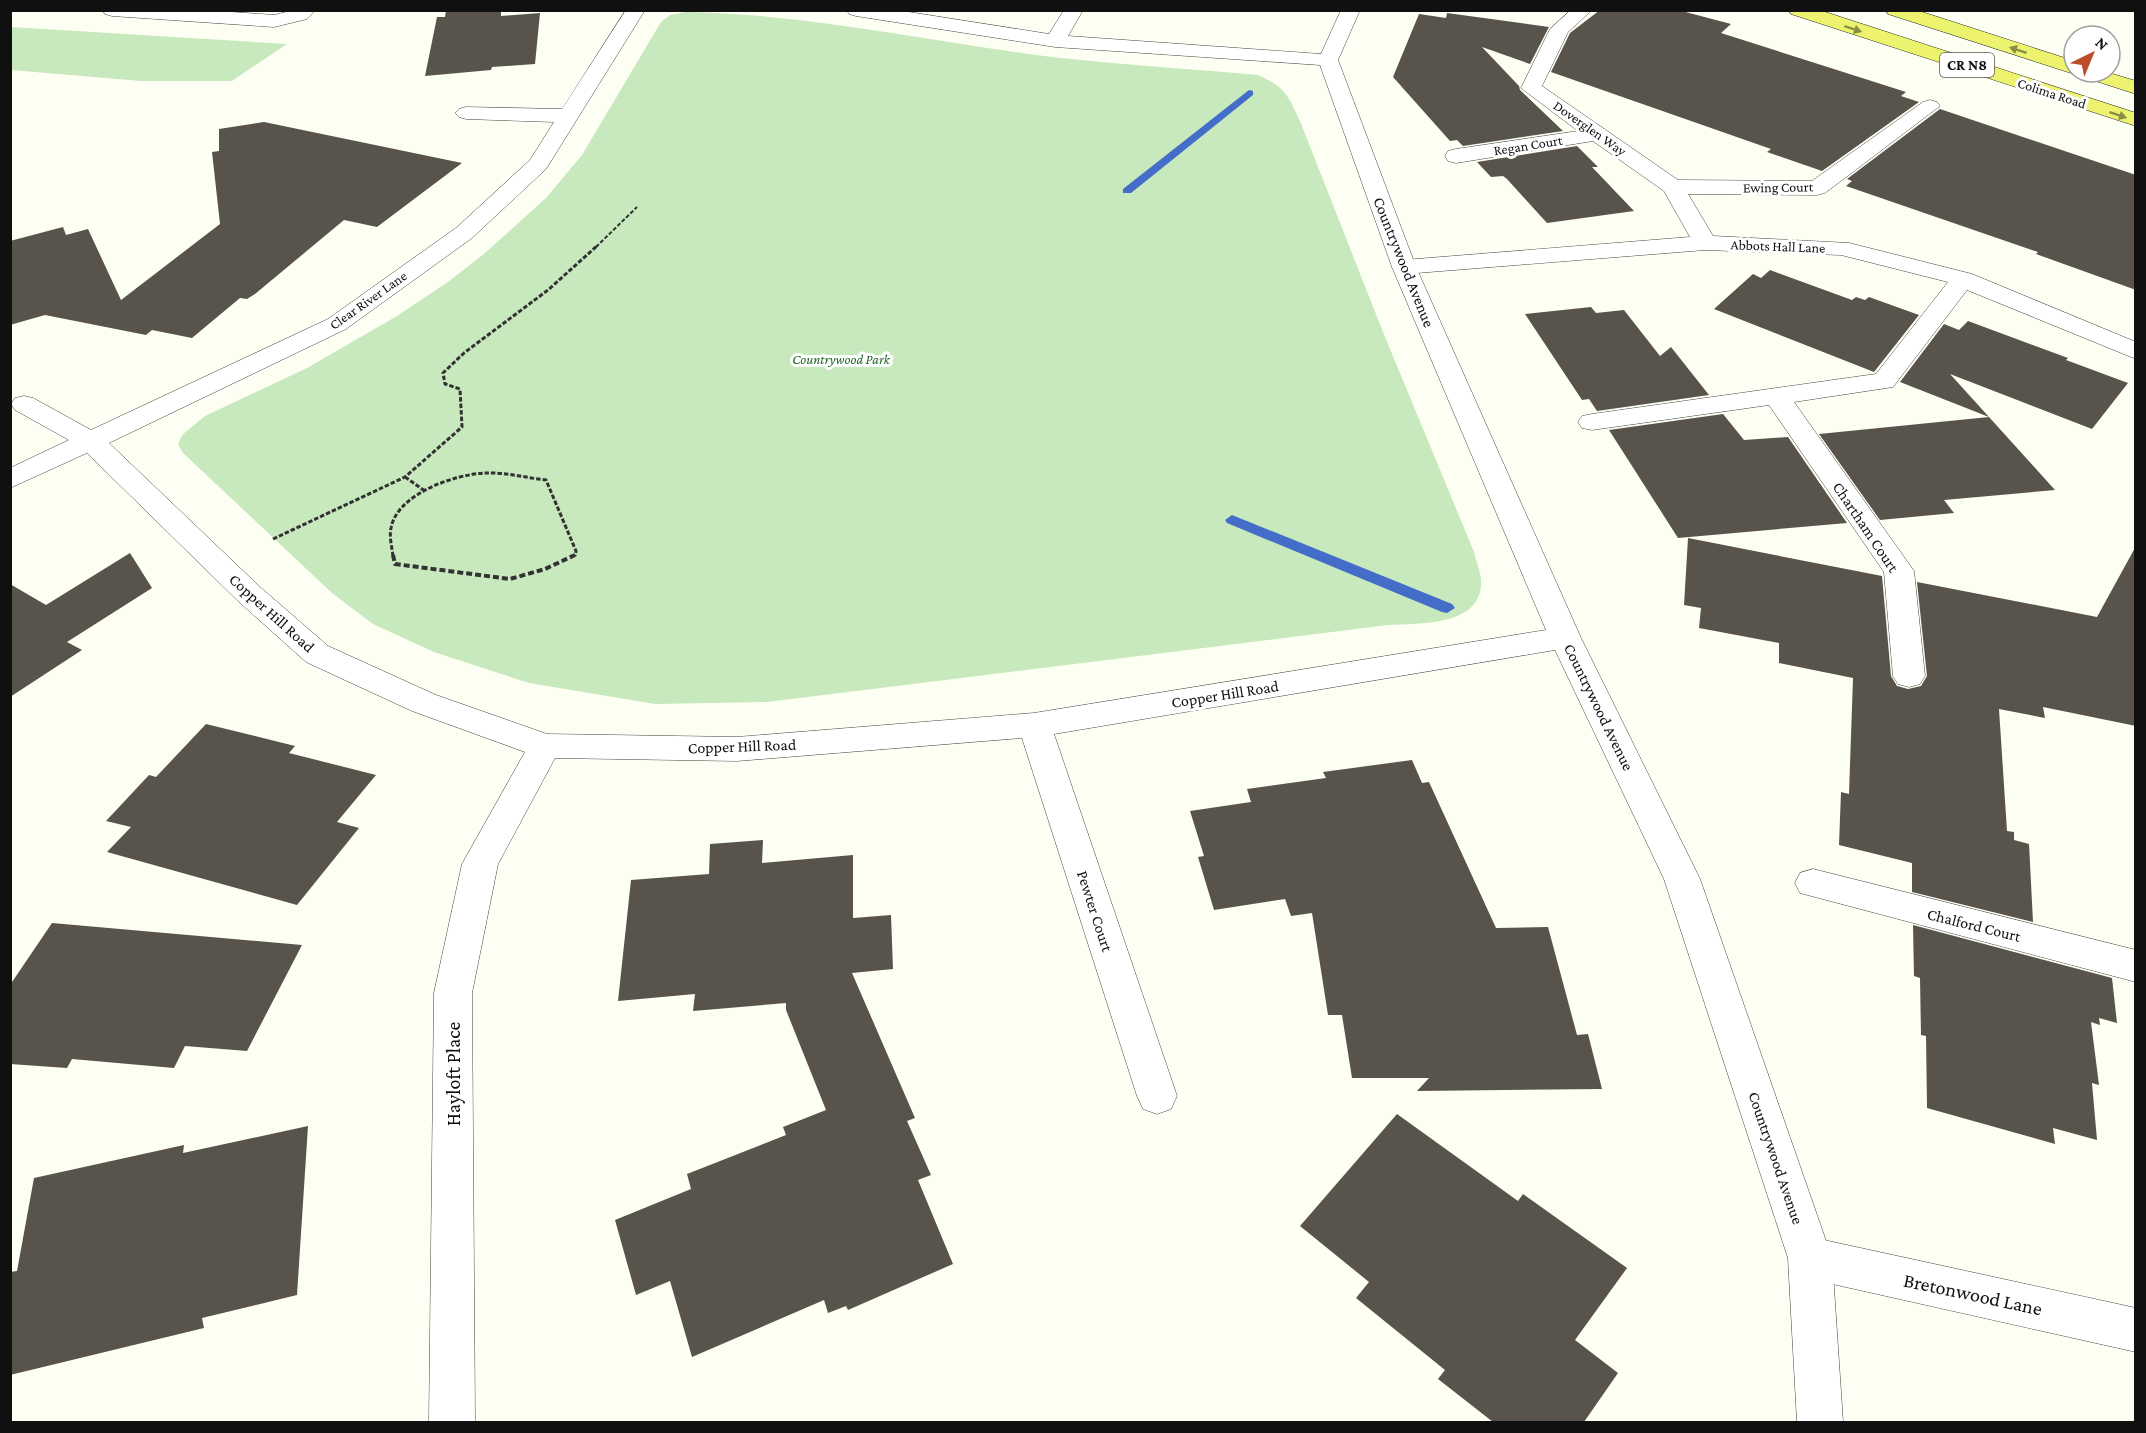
<svg xmlns="http://www.w3.org/2000/svg" width="2146" height="1433" viewBox="0 0 2146 1433" font-family="'Crimson Pro',serif">
<style>
.green{fill:#c7e9bd}
.lines{fill:none;stroke-linecap:round;stroke-linejoin:round}
.stream{fill:#436dc9;fill-rule:evenodd}
.building{fill:#58544c}
.service-casing{stroke:#434343;stroke-width:1}
.minor-casing{stroke:#434343;stroke-width:1}
.primary-casing{stroke:#212121;stroke-width:1}
.path-far2{stroke:#323232;stroke-width:2;stroke-dasharray:4 2;stroke-linecap:butt}
.path-far1{stroke:#323232;stroke-width:3;stroke-dasharray:4.5 2;stroke-linecap:butt}
.path{stroke:#323232;stroke-width:4;stroke-dasharray:6 3;stroke-linecap:butt}
.service{fill:#fff;fill-rule:evenodd}
.minor{fill:#fff;fill-rule:evenodd}
.primary{fill:#edf36e;fill-rule:evenodd}
.oneway{fill:#8a8d44}
.labels{text-anchor:middle;dominant-baseline:central;stroke-width:6;stroke-linejoin:round;paint-order:stroke}
.far-street-label{font-size:14px;fill:#101010;stroke:#fff}
.far-park-label{font-size:14px;font-style:italic;fill:#216627;stroke:#fff}
.shield{fill:#fff;stroke:#585858;stroke-width:1.5}
.shield-label{font-size:15px;font-weight:bold;fill:#101010}
.street-label{font-size:16px;fill:#101010;stroke:#fff}
.near-street-label{font-size:20px;fill:#101010;stroke:#fff}
</style>
<rect width="100%" height="100%" fill="#fdfff3"/>
<path class="green" d="M686,12C812,14 935,43 1060,58C1126,65 1192,69 1258,75C1285,87 1288,95 1300,121L1383,332L1474,552C1476,561 1480,570 1481,579C1484,627 1419,623 1388,625L767,702L655,704L529,683L434,652L373,624L332,593L183,453L178,444L182,435L205,416L307,368L397,316L448,282L485,253L546,198L582,155L661,22L670,15Z
M11,27L287,44L232,81H141L11,70Z"/>
<g class="lines">
<path class="stream" d="M1249,90L1253,91V95L1131,193H1123V189Z
M1232,515L1452,604L1455,608L1447,613L1442,612L1227,523L1225,520Z"/>
</g>
<path class="building" d="M446,10H501V16L540,13L535,64L492,67L491,70L425,76L437,17H445Z
M1600,10H1678L1731,24L1721,33L1906,92L1901,96L1919,102L1822,171L1767,152L1771,149L1551,72L1570,33Z
M1447,13L1549,27L1530,64L1482,47L1519,86L1520,90L1563,131L1463,146L1457,140L1450,141L1393,77L1419,14L1446,18Z
M1940,109L2136,175V290L2036,254L2038,252L1846,186L1852,181L1847,179Z
M264,122L462,163L377,227L344,220L255,294L247,299L240,298L192,338L152,330L146,335L45,315L10,325V241L63,227L66,235L88,229L121,300L220,224L212,152L219,151V129Z
M1577,146L1598,167H1592L1634,211L1547,223L1507,179L1503,176L1491,177L1477,162Z
M1770,270L1852,300L1856,297L1865,300L1869,297L1919,315L1874,372L1714,309L1753,274L1761,278Z
M1591,307L1596,313L1624,310L1660,356L1671,347L1709,395L1597,411L1589,399L1582,400L1525,314Z
M1968,321L2068,358L2066,360L2128,383L2092,429L1950,374L1989,417L1900,382L1944,324L1959,330Z
M1723,414L1744,440L1788,437L1847,523L1678,538L1609,430Z
M1989,417L2055,490L1944,500L1954,513L1880,520L1819,434Z
M1688,538L1882,576L1891,676L1897,686L1908,689L1921,686L1927,676L1917,582L2097,617L2136,546V726L2043,707L2045,718L1999,709L2007,831L2014,832V840L2029,844L2033,922L1912,892V863L1839,845L1841,792L1849,794L1853,678L1779,663V643L1699,628L1701,608L1684,605Z
M130,553L152,588L67,642L82,650L10,697V584L46,605Z
M206,724L295,746L289,753L376,775L337,822L359,828L297,905L107,852L131,827L106,821L149,775L156,777Z
M1412,760L1422,783L1429,782L1496,928L1548,927L1577,1035L1588,1034L1602,1089L1417,1091L1429,1078H1352L1342,1015H1328L1312,913L1291,916L1285,899L1214,910L1198,857L1204,856L1190,811L1251,802L1247,789L1326,778L1323,772Z
M763,840L762,863L853,855V918L891,915L893,969L852,973L915,1118L907,1121L931,1175L918,1180L953,1264L848,1310L846,1306L828,1313L824,1300L692,1357L670,1281L636,1295L615,1220L691,1189L687,1174L786,1135L783,1127L826,1110L786,1010V1003L693,1011L695,994L618,1001L631,880L709,874L710,844Z
M52,923L302,945L247,1051L185,1046L174,1068L72,1059L67,1068L10,1064V985Z
M1913,925L2112,978L2117,1023L2099,1018L2100,1025L2091,1022L2099,1085L2092,1083L2097,1140L2053,1128L2055,1144L1927,1108L1926,1036L1921,1035L1920,978L1914,976Z
M1397,1114L1518,1201L1523,1194L1627,1268L1575,1340L1618,1373L1584,1422H1493L1438,1379L1445,1370L1356,1298L1369,1282L1300,1226Z
M308,1126L297,1295L202,1318L204,1328L10,1375V1272L17,1271L34,1178L184,1145L183,1153Z"/>
<g class="lines">
<defs>
<path id="service" d="M103,10H204L274,15L294,10H316L307,19L274,27L112,16L105,14Z
M1571,10H1592L1568,32L1542,86L1678,180L1812,181L1923,102L1930,100L1937,102L1940,106L1825,193L1817,195L1688,194L1713,236L1849,243L1972,274L2136,342V359L1967,290L1893,387L1794,402L1914,571L1925,676L1920,684L1909,687L1898,684L1893,676L1884,572L1769,405L1592,430L1582,428L1578,422L1582,416L1592,414L1876,374L1948,282L1841,255L1705,250L1404,274L1395,272L1392,267L1395,262L1404,260L1690,237L1664,191L1593,141L1456,163L1448,161L1445,156L1448,151L1456,149L1578,131L1521,88L1550,29Z
M1813,869L2136,950V982L1800,893L1795,883L1800,873Z
M1810,1237L2136,1308V1352L1810,1279L1795,1273L1788,1258L1795,1243Z"/>
<path id="minor" d="M626,10H645L546,169L472,238L346,329L109,443L260,587L328,646L436,695L547,734L737,737L1034,713L1546,630L1392,267L1320,65L1055,47L856,16L849,14L847,10H896L1049,34L1064,10H1083L1068,36L1321,54L1341,10H1360L1338,60L1416,267L1581,638L1700,879L1832,1258L1843,1422H1797L1788,1258L1664,879L1555,650L1054,734L1177,1096L1171,1109L1157,1114L1143,1109L1137,1096L1022,738L737,761L555,758L498,864L472,993L475,1422H429L434,993L462,864L525,752L412,711L306,662L238,601L87,453L10,488V468L69,440L15,410L11,404L15,398L24,396L33,398L91,430L328,319L456,228L530,160L554,122L466,119L459,117L455,113L459,109L466,107L562,109Z"/>
<path id="primary" d="M1789,10H1819L2136,113V126L1791,14Z
M1886,10H1916L2074,61V72H2106L2136,81V94L1888,14Z"/>
</defs>
<use href="#service" class="service-casing"/>
<use href="#minor" class="minor-casing"/>
<use href="#primary" class="primary-casing"/>
<path class="path-far2" d="M596,247L637,207"/>
<path class="path-far1" d="M405,477L425,491
M273,539L405,477L462,427L460,389L445,384L443,373L464,353L548,290L598,245
M393,556C392,547 389,537 391,528C397,494 455,474 486,473C505,472 527,478 546,480L576,551L575,556"/>
<path class="path" d="M393,555L395,564L510,579L545,569L575,555"/>
<use href="#service" class="service"/>
<use href="#minor" class="minor"/>
<use href="#primary" class="primary"/>
</g>
<defs><path id="oneway-solid" d="M-6-.8H1V-3.2L6.5 0L1 3.2V.8H-6Z" transform="scale(1.5)"/></defs>
<g class="oneway">
<use href="#oneway-solid" transform="translate(1853 29) rotate(18)"/>
<use href="#oneway-solid" transform="translate(2018 50) rotate(-162)"/>
<use href="#oneway-solid" transform="translate(2118 115) rotate(18)"/>
</g>
<g class="labels">
<g class="far-street-label">
<text transform="translate(2052 93) rotate(18)">Colima Road</text>
<text transform="translate(1590 128) rotate(35)">Doverglen Way</text>
<text transform="translate(1528 145) rotate(-9)">Regan Court</text>
<text transform="translate(1778 187) rotate(-1)">Ewing Court</text>
<text transform="translate(1778 246) rotate(2)">Abbots Hall Lane</text>
<text transform="translate(368 300) rotate(-35)">Clear River Lane</text>
</g>
<g class="far-park-label">
<text x="841" y="359">Countrywood Park</text>
</g>
<rect class="shield" x="1940" y="53" width="54" height="24" rx="4.5"/>
<g class="shield-label">
<text x="1967" y="65">CR N8</text>
</g>
<g class="street-label">
<text transform="translate(1404 262) rotate(68)">Countrywood Avenue</text>
<text transform="translate(1866 527) rotate(56)">Chartham Court</text>
<text transform="translate(272 613) rotate(42)">Copper Hill Road</text>
<text transform="translate(1225 694) rotate(-9)">Copper Hill Road</text>
<text transform="translate(1599 707) rotate(64)">Countrywood Avenue</text>
<text transform="translate(742 746) rotate(-2)">Copper Hill Road</text>
<text transform="translate(1095 911) rotate(72)">Pewter Court</text>
<text transform="translate(1974 925) rotate(14)">Chalford Court</text>
<text transform="translate(1776 1158) rotate(71)">Countrywood Avenue</text>
</g>
<g class="near-street-label">
<text transform="translate(453 1074) rotate(-90)">Hayloft Place</text>
<text transform="translate(1973 1294) rotate(12)">Bretonwood Lane</text>
</g>
</g>
<rect width="2146" height="1433" fill="none" stroke="#101010" stroke-width="24"/>
<g transform="translate(2092 54) rotate(43)"><circle r="28" fill="#ffffff" stroke="#9f9f9f" stroke-width="1.5"/>
<path d="M0-4.5L10 22L0 15L-10 22Z" fill="#bc4e2c"/>
<text y="-9" font-size="16" font-weight="bold" text-anchor="middle" fill="#101010">N</text>
</g>
</svg>
